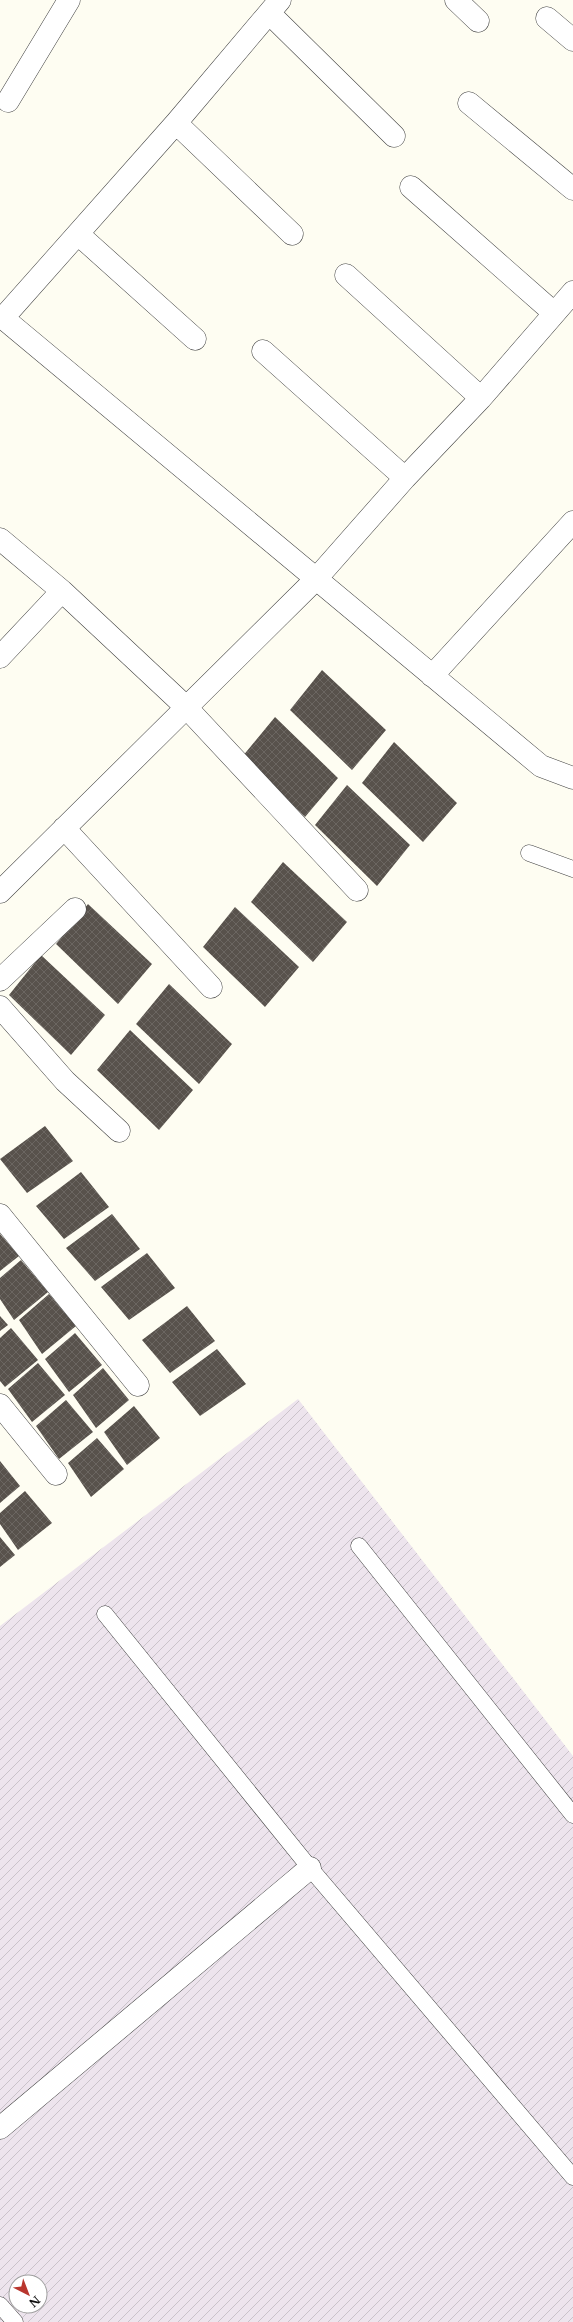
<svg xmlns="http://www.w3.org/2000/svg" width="573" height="2322" viewBox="0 0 573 2322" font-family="'Libre Baskerville',serif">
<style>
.industrial{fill:url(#industrial-furrows);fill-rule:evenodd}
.building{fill:url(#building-cross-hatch)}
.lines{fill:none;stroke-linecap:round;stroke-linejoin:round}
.service-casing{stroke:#424242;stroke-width:17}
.minor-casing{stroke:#424242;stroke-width:23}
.service{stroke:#fff;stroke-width:16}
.minor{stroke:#fff;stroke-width:22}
</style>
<defs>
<pattern id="industrial-furrows" width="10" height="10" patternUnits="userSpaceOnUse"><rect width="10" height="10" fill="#ede4ed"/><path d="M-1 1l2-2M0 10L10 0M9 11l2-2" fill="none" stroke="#cac2ca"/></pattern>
<pattern id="building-cross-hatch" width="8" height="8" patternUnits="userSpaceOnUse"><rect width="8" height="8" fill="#58524c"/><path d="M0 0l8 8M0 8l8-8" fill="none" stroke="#6b6661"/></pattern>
</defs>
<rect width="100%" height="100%" fill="#fefdf2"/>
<path class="industrial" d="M298,1399L573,1756V2322H0V1626ZM16,2282H40V2306H16Z"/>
<path class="building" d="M322,670L386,730L352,770L290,710Z
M275,717L338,778L305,817L242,757Z
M394,742L457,803L423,842L362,783Z
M347,785L410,845L377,886L315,825Z
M283,862L347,922L313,962L251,902Z
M88,904L152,964L118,1004L56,944Z
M235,907L299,967L265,1007L203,947Z
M41,955L105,1015L71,1055L9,995Z
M169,984L232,1044L199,1084L136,1024Z
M130,1030L193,1090L159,1130L97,1070Z
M45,1126L73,1161L27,1193L0,1159Z
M81,1172L109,1207L64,1239L36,1206Z
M112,1214L140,1249L95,1281L66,1248Z
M0,1234L19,1256L0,1271Z
M147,1253L175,1288L129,1320L101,1287Z
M21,1260L48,1292L14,1320L0,1299V1278Z
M49,1294L76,1326L42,1354L19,1320Z
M187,1306L215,1341L170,1373L142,1340Z
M0,1316L8,1325L0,1331Z
M11,1328L38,1360L5,1387L0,1381V1338Z
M75,1333L102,1365L69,1392L45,1359Z
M217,1349L246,1384L200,1416L172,1382Z
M38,1363L65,1395L32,1422L8,1389Z
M103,1368L129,1400L96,1428L73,1395Z
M66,1400L93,1432L59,1459L36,1426Z
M134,1406L160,1438L127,1465L104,1432Z
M97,1438L124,1469L91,1497L68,1463Z
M0,1461L20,1486L0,1503Z
M25,1491L52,1523L18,1550L0,1524V1513Z
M0,1537L15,1555L0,1567Z"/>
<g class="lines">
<defs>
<path id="service" d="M529,853L573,869
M359,1546L573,1815
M105,1614L310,1868L573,2177
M0,2305L15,2322"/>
<path id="minor" d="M280,0L176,123L3,318L541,766L573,778
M456,0L478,21
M269,13L394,136
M547,18L573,40
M8,101L69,0
M469,103L573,189
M176,123L292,234
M411,187L554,313
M78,234L195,339
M346,275L481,398
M263,351L405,478
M0,539L62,591L186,707L357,890
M0,657L62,591
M432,676L573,522
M64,828L211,987
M0,892L316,579L405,478L481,398L573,292
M0,980L75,909
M0,1007L65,1081L119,1131
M0,1215L138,1385
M0,1405L56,1474
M0,2128L310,1868"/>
</defs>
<use href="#service" class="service-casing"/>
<use href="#minor" class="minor-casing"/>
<use href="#service" class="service"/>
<use href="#minor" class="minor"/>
</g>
<g transform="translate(28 2294) rotate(138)"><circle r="19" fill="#ffffff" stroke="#9f9f9f"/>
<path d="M0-3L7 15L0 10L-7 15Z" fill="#b9362e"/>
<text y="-6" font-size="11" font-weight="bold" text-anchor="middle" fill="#0f0f0f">N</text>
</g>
</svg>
